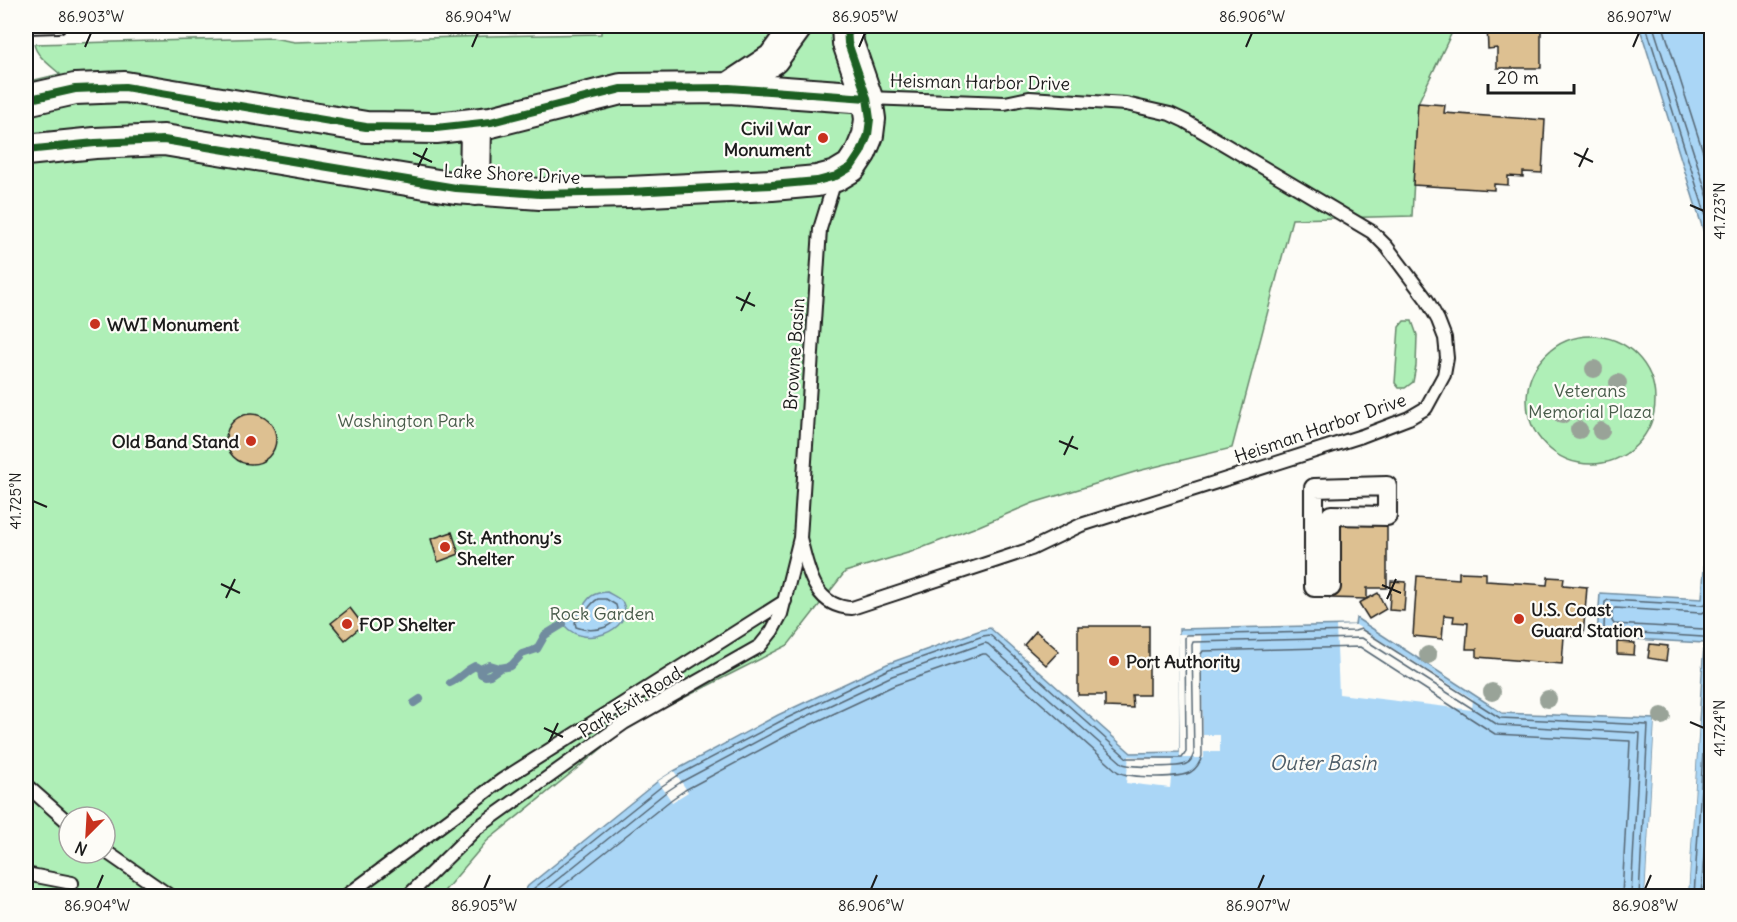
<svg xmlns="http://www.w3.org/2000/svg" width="1737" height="922" viewBox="0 0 1737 922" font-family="Delius,sans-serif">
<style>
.green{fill:#afefb7;stroke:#66866a;stroke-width:1.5;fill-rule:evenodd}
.water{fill:#aad6f6;stroke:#718c9f;stroke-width:1.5}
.pier{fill:#fdfcf7}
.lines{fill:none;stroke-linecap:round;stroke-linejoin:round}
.shore{stroke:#556673;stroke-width:1.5}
.stream{stroke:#718c9f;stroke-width:8}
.building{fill:#ddc091;stroke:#1c1c1c;stroke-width:1.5}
.service-casing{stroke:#1c1c1c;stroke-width:16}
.pedestrian-casing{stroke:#1c1c1c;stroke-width:22}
.tertiary-casing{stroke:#1c1c1c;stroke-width:34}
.service{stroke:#fdfcf7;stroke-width:12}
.pedestrian{stroke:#fdfcf7;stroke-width:18}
.tertiary{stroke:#fdfcf7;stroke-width:30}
.cycleway-casing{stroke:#fdfcf7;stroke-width:11}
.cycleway{stroke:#1b5e20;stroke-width:8}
.tree{fill:#99a398}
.ticks{fill:none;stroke:#1c1c1c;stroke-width:2}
.poi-dot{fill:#c8321e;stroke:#fdfcf7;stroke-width:2}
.labels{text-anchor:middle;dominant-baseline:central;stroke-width:4.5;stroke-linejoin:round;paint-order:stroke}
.street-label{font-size:18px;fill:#1c1c1c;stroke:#fdfcf7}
.poi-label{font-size:18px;font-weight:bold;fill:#1c1c1c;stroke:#fdfcf7;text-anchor:start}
.park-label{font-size:18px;fill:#485b4a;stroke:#fdfcf7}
.water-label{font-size:20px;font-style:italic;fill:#4e5d68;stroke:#fdfcf7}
.neatline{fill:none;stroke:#1c1c1c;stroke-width:2}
.ticks-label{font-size:15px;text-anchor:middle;fill:#1c1c1c}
</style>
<rect width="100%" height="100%" fill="#fdfcf7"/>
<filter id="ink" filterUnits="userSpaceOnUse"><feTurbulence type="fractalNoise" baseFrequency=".0167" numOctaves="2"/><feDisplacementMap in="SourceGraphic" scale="12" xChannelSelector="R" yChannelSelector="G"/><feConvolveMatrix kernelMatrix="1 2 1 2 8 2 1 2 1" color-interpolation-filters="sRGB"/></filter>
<g filter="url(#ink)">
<path class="green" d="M601,26H1455L1418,103L1412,216L1292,219L1232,448L1138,471L1033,503L979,526L911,552L845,572L788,645L632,724L487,841L440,896H26V82L60,74C51,66 36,56 34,44L272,38L295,42L491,36L601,34ZM69,817H105V853H69Z
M1404,321H1412L1417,335L1416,366L1413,382L1405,388H1399L1395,383L1399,327Z
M1527 400a64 64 0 1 1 128 0a64 64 0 1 1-128 0Z"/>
<path class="water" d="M1639,26H1711V255L1644,41Z
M1711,467V896H1688L1704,643L1597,637L1600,593L1702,599Z
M607,592C612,595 620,598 623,603C636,629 579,654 561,620L564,614L577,615C588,601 587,593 607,592Z
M1356,618L1502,713L1655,719L1645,896H521L528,886L658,781L674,771L778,715L887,664L981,630L990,628L1131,753L1180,752L1179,629L1355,625Z"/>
<path class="pier" d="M1356,625L1473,699L1472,710L1339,694L1336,626Z
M1178,634H1201L1203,735H1220V752H1204V758H1180Z
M1655,719H1658L1648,896H1645Z
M1696,721H1699L1688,896H1685Z
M1129,756L1173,760L1170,788L1126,783Z
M674,771L688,792L672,802L658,781Z"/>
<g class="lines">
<path class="shore" d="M1646,26L1712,235
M1653,26L1712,210
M1663,26L1712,180
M598,599H606L616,605C623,628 593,634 576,627L575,622C586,617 587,605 598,599Z
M1712,609L1701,613L1615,608L1612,610V621L1614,624L1704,629L1712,632
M528,896L533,889L662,786L677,776L781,721L889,669L983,636L990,635L1127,758H1182L1186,752L1185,638L1186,635L1355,631L1361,629L1500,718L1648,725L1639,896
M537,896L666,792L681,782L784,727L892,676L985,643L988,644L1123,764C1131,767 1178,768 1186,764C1191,762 1192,758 1194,753L1192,645L1193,642L1362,638L1498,725L1640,733L1631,896
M550,896L672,799L685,790L788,735L895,685L983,654H986L1118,772C1130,778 1179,779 1191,772C1197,768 1200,763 1202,756L1201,654L1203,651L1360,647L1495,734L1630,741L1622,896
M1694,896L1710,642L1707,639L1703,637L1607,631L1604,628L1605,602L1608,600L1701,605L1705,604L1709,599L1712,554
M1701,896L1712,744"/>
<path class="stream" d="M480,669L490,665L500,668
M450,683C460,678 466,670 475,666L480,669L481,674L485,676L490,675L500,668L511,666L522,654L537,649L545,635L563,624
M414,703L420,699"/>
</g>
<path class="building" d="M1487,26H1541V68H1497V48L1488,49Z
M1418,103L1445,105L1444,113L1545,120L1542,173L1523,172V177L1508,176V185L1494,184V190L1413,185Z
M226 439a25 25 0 1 1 50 0a25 25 0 1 1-50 0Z
M1331,515L1387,516V588H1367V599L1330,598Z
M452,532L459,554L438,562L431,539Z
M1459,572L1486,573V581L1547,585L1548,577L1564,578L1563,585L1587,587L1583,637L1564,636L1562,664L1477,657V649H1466L1468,623L1453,622L1454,616L1444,615L1442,639L1413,636L1417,576L1459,579Z
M1391,581L1406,582L1404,611L1389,610Z
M1378,593L1386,609L1369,619L1359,603Z
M350,608L363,625L345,640L331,623Z
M1078,626H1149V695H1132L1133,708L1105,707V695H1078Z
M1036,631L1059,651L1046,665L1024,645Z
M1617,642L1635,643L1634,655L1617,654Z
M1650,644L1668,646L1666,661L1648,658Z"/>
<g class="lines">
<defs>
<path id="service" d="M26,27L59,26
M800,538C808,568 813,607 852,608L1031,549L1081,525L1362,436L1409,418L1426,408L1444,375L1447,358L1445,338L1438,320L1427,300L1387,247L1372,232L1185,121L1170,114L1126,104L1029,98L1005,103L867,98
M26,785L69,823
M105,851L170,896
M26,874L72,883
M346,896L502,780L785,601
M408,896L477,828L624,723L760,646L772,631L781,614L800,538L820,229L836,177"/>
<path id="pedestrian" d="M1387,486V516L1331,515V587H1314V488Z"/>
<path id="tertiary" d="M729,88L773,59L797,26
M26,100L75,89L125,87L366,127L436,128L491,122L621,89L729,88L867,98
M26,150L95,143L164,140L456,188L540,194L629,192L772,185L817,181L836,176L851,167L861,152L868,135L870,119L867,98L848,43L847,26
M475,190L476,124"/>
</defs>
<use href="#service" class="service-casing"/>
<use href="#pedestrian" class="pedestrian-casing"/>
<use href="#tertiary" class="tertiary-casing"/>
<use href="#service" class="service"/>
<use href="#pedestrian" class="pedestrian"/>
<use href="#tertiary" class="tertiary"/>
<defs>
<path id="cycleway" d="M26,100L75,89L125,87L366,127L436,128L491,122L621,89L729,88L867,98
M26,150L95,143L164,140L456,188L540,194L629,192L772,185L817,181L836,176L851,167L861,152L868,135L870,119L867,98L848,43L847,26"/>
</defs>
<use href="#cycleway" class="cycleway-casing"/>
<use href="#cycleway" class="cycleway"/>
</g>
<g class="tree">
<circle cx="1594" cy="369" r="9"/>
<circle cx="1618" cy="383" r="9"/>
<circle cx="1562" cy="415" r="9"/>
<circle cx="1579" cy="430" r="9"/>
<circle cx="1601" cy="431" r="9"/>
<circle cx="1428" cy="655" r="9"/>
<circle cx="1492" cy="692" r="9"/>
<circle cx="1548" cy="699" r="9"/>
<circle cx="1662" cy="716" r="9"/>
</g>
</g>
<path class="ticks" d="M85,47L91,33M472,47L478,33M859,47L865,33M1246,47L1252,33M1633,47L1639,33M413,153L432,162M1574,153L1593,162M418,167L427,148M1579,167L1588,148M1690,205L1704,211M736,297L755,306M741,311L750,292M1059,441L1078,449M1064,455L1073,436M33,501L47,507M221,584L240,593M1382,585L1401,593M226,598L235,579M1387,599L1396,579M1690,722L1704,728M544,728L563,737M549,742L558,723M97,889L103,875M484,889L490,875M871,889L877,875M1258,889L1264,875M1645,889L1651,875"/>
<g class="poi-dot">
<circle cx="823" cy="138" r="6"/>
<circle cx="95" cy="324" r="6"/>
<circle cx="251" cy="441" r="6"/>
<circle cx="445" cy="547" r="6"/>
<circle cx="1519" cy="619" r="6"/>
<circle cx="347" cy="624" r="6"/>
<circle cx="1114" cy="661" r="6"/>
</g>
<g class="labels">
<g class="street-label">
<text transform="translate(980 82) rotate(1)">Heisman Harbor Drive</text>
<text transform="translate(512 174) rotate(3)">Lake Shore Drive</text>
<text transform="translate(794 354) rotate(-86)">Browne Basin</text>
<text transform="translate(1320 428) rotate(-19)">Heisman Harbor Drive</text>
<text transform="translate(630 702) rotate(-32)">Park Exit Road</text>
</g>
<g class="poi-label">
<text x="811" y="128" text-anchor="end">Civil War<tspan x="811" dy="21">Monument</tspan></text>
<text x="107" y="324">WWI Monument</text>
<text x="239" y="441" text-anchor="end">Old Band Stand</text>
<text x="457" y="537">St. Anthony’s<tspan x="457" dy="21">Shelter</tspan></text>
<text x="1531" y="609">U.S. Coast<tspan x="1531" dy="21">Guard Station</tspan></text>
<text x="359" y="624">FOP Shelter</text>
<text x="1126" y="661">Port Authority</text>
</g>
<g class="park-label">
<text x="1590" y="390">Veterans<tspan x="1590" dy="21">Memorial Plaza</tspan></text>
<text x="406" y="420">Washington Park</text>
<text x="602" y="613">Rock Garden</text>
</g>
<g class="water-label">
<text x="1323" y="762">Outer Basin</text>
</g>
</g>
<rect width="1737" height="922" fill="none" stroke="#fdfcf7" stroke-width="66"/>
<g transform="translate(87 835) rotate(204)"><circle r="28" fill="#fdfcf7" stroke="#a3a29f" stroke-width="1.5"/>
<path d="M0-4.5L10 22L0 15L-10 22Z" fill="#c8321e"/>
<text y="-9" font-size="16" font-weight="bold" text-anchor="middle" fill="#1c1c1c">N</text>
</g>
<path d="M1488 84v9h86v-9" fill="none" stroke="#1c1c1c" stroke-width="3"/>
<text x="1497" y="84" font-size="18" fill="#1c1c1c" stroke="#fdfcf7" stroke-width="4.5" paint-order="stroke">20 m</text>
<rect x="33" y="33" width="1671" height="856" class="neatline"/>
<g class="ticks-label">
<text x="91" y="22">86.903°W</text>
<text x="478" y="22">86.904°W</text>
<text x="865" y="22">86.905°W</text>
<text x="1252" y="22">86.906°W</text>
<text x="1639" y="22">86.907°W</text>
<text transform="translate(1720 211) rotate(-90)" y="5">41.723°N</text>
<text transform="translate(16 501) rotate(-90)" y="5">41.725°N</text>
<text transform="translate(1720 728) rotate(-90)" y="5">41.724°N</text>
<text x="97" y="911">86.904°W</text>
<text x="484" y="911">86.905°W</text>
<text x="871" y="911">86.906°W</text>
<text x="1258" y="911">86.907°W</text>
<text x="1645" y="911">86.908°W</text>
</g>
</svg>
